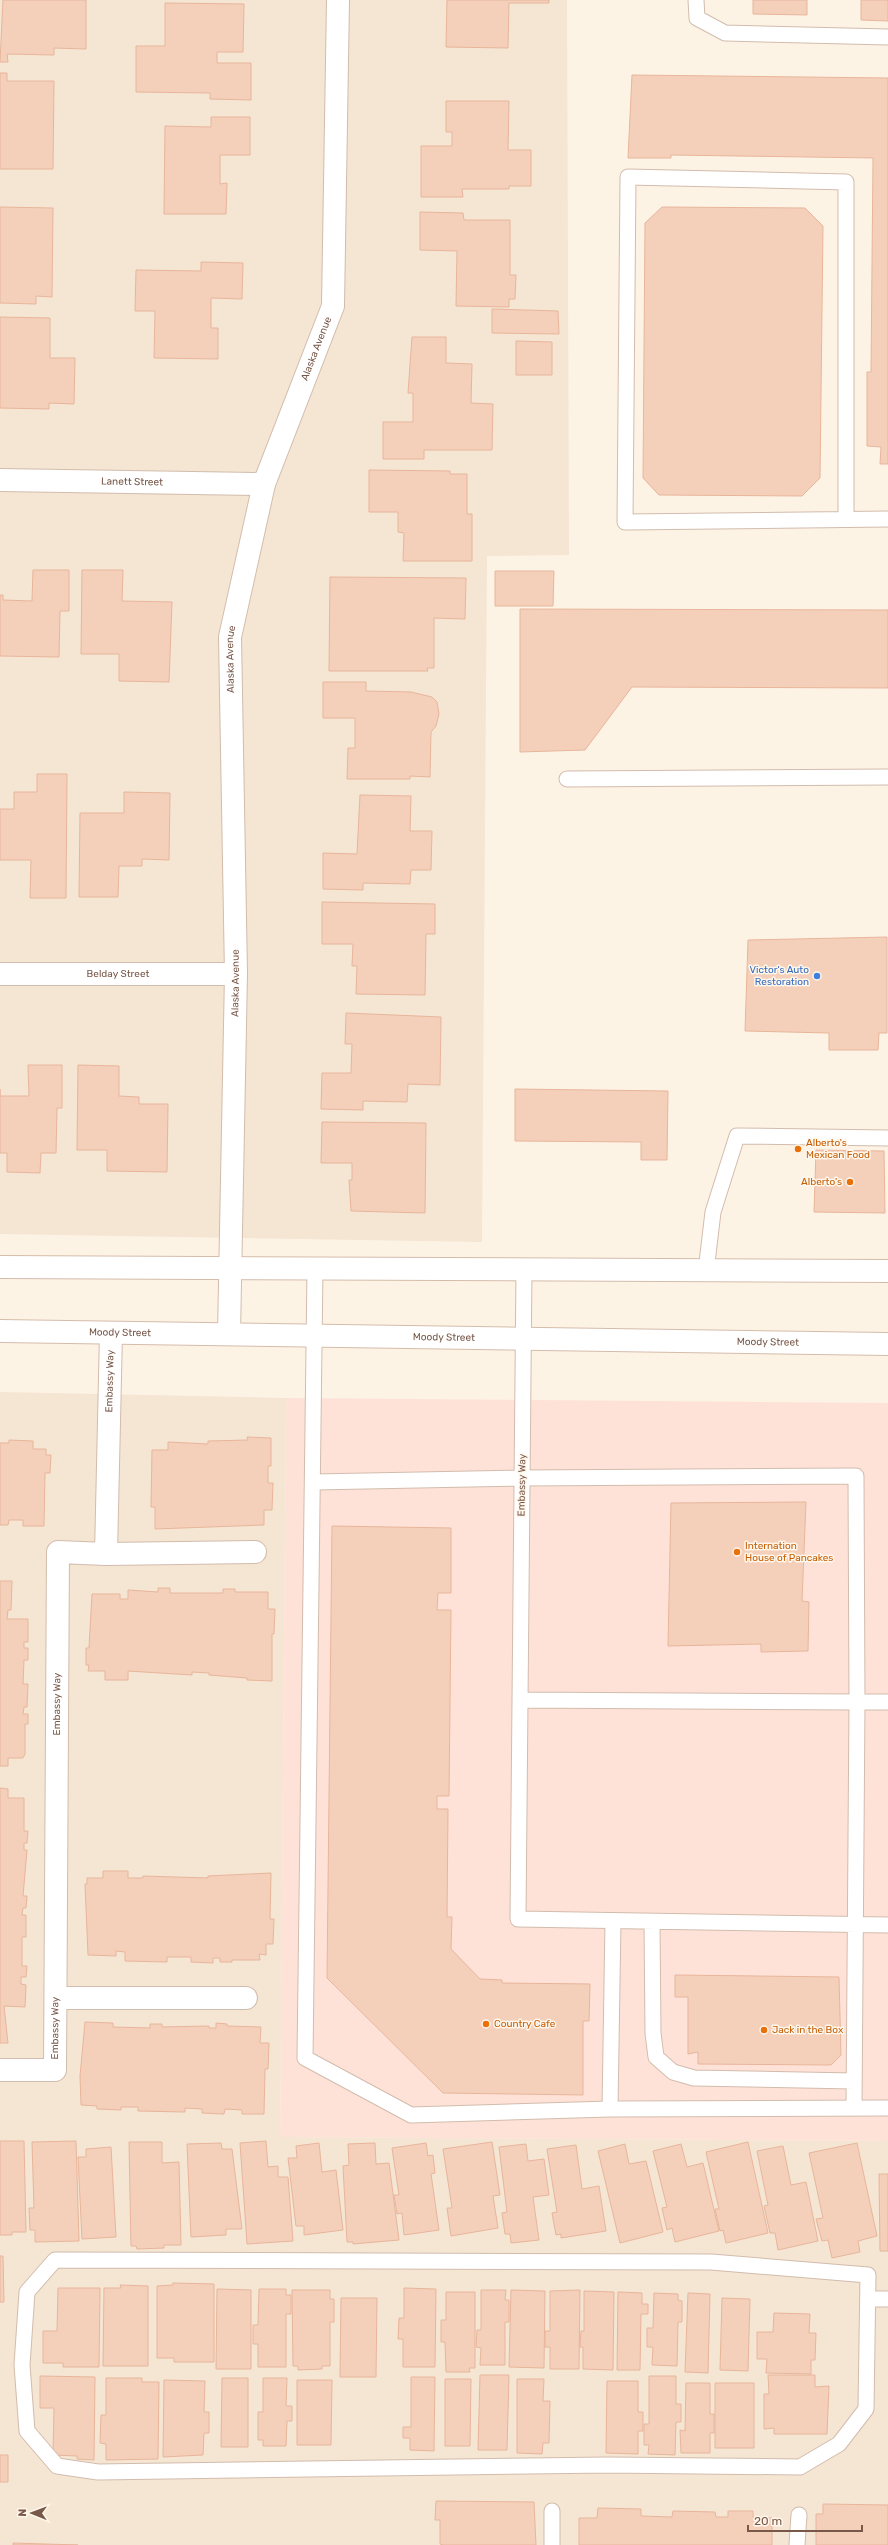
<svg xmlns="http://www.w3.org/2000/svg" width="888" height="2545" viewBox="0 0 888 2545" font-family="Rubik,sans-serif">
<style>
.residential{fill:#f5e5d3}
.commercial{fill:#fee2d8}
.building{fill:#f4d0bb;stroke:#e8b59b}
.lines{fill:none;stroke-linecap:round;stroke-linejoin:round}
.lane-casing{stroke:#d2bcad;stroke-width:17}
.street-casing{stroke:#d2bcad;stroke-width:24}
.secondary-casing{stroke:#d5bcaa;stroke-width:24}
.lane{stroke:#fff;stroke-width:15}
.street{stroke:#fff;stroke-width:22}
.secondary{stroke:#fff;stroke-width:22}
.shop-dot{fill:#3f7fe0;stroke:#fff7ec;stroke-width:1.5}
.food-dot{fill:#e8710a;stroke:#fff7ec;stroke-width:1.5}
.labels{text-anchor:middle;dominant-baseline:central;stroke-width:3;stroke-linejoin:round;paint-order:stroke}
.street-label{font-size:10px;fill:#785849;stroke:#fff7ec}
.shop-label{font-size:10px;fill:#366cbe;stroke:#fff7ec;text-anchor:end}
.food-label{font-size:10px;fill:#c56008;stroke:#fff7ec;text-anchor:start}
</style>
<rect width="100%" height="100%" fill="#fdf3e5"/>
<path class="residential" d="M0,0H567L569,555L487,556L482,1242L0,1234Z
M0,1392L286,1398L280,2137L888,2141V2545H0Z"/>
<path class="commercial" d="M286,1398L888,1403V2141L280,2137Z"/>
<path class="building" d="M3,0H86V49L54,48V55L7,54L8,62H0Z
M447,0H549V3H509L508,48L446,47Z
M753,0H807V15L753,14Z
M861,0H888V21L861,20Z
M165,3L244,4L243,52H217V63H251V100L210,99V93L136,92V46H165Z
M0,73H7V81H54L53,169H0Z
M632,75L888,78V464H880L881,447L867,446V372H871L873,158L671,155V158H628Z
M446,101H509L508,150H531V186H509V189H462L463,197H421V146H452V132H446Z
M211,117H250V155H220V184L227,183L226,214H164L165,126L211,127Z
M0,207L53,208L52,297L36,296V304L0,303Z
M662,207L805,208L823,226L820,478L802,496L659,495L643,478L645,223Z
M420,212L463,213L464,220H510V275H516L515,299H509V307L456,306L457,251L420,250Z
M201,262L243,263L242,299L211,298V328H218V359L154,358L155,311H135L136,270L201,271Z
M492,309L558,311L559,334L492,333Z
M0,317L50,318V358H75L74,404L49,403V409L0,408Z
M412,337H446V363L472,364L471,403L493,404L492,450H424V459H383V422H413V393H408Z
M516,341L552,342V375H516Z
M369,470L450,471V474H467V514H472V561H403L404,533L398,532V512H369Z
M33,570H69V611H60L59,657L0,656V595H3V600L32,601Z
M82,570H123L122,601L172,602L169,682L119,681V654H81Z
M495,571H554L553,606H495Z
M330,577L466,578L465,619L434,618V668H427L428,671H329Z
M520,609L888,610V688L632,687L585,750L520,752Z
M323,682H366V691L411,692L432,697L437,702L439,714L436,726L431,732L430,777L410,776V779H347L348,748H355V718H323Z
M37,774H67L66,898H30L31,860H0V809H14V792H37Z
M124,792L170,793L169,860L142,859V866H119L118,897H79L80,813H124Z
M360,795L411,796L410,831H432L431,870H411L410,884L363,883V890L323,889V853L357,854Z
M322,902L435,904V934H426L425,995L356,994L357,966H352L353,944H322Z
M887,937V1033H879L878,1050H829V1033L745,1031L748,940Z
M346,1013L441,1017L440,1085L408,1084L407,1102L363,1101V1110L321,1109L322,1073H351L352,1044H345Z
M28,1065H62V1108H57L56,1153H41L40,1173L7,1172V1153H0V1089V1096H29Z
M78,1065L119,1066V1096L139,1097V1104H168L167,1172L107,1171V1150H77Z
M515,1089L668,1091L667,1160H641V1142L515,1141Z
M322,1122L426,1123L425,1213L351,1211L349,1180H352V1163H321Z
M816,1150L884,1151L885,1213L814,1212Z
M247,1437L271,1438V1466H268V1483H273L272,1510H264V1525L155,1529V1507H151L152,1450H168V1442L208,1444V1441L248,1440Z
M9,1440L33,1441V1449H46V1455H51L50,1473H45L44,1526H23V1520H9L8,1525H0V1443H9Z
M806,1502L802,1601L809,1602L808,1651L761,1652V1644L668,1646L671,1503Z
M332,1526L451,1528V1593H438L437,1610H451L449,1796H437V1809H448L447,1917H452L451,1949L480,1979L502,1980V1983L590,1984L589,2021H583V2095L443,2093L327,1978Z
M0,1581H12L11,1610H8L7,1619H28V1642H24V1648H28V1660H24L23,1684H28L27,1707H24L23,1714H28V1724H25V1754L23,1758H8V1766H0Z
M158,1588H170V1593H223V1589H235V1592H268V1609H275L274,1634H272V1681L247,1680V1678L209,1675V1673L192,1672V1675L128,1671V1680H105V1671H88L89,1665H86V1648H89L92,1594H120V1599H128V1590L158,1592Z
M0,1788L8,1789V1798H24V1831H28L27,1843H24V1850H27L23,1896H27L26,1908H23L22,1915H26V1937H22V1966H27L26,1977H21V1984L26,1985L25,2007L4,2006L8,2043H0Z
M103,1871H128V1878H143V1876L208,1878V1876L271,1873L270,1919H274L273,1944H266V1955L259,1954L260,1960H232V1962H220V1958H213V1963L191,1962V1957H167V1962L125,1961V1952L116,1951V1956L88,1955L85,1884H87V1878H103Z
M675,1975L839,1977L841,2055L831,2065L698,2064V2052L688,2054V1997H675Z
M85,2022L113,2023V2027L150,2028V2024H162V2027L209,2026V2028H216V2023L227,2024V2026L261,2027L260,2043H269L268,2069H265L264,2114H242V2110L225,2109L224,2114L202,2113V2109L185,2108V2112L138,2111V2107H121V2110L97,2109V2106L81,2105L80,2076Z
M0,2141H24L26,2232H12V2235H0Z
M76,2141L79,2241L35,2242V2230H30L29,2208H34L32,2142Z
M266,2141L268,2167L278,2166V2177H288L293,2241L247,2244L240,2143Z
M129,2142H162V2163L179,2162L181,2245H164V2248L137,2249L136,2246H131Z
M492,2142L500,2195L493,2196L498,2228L451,2236L447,2208H452L443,2149Z
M748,2142L768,2233L726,2243L723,2230L720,2231L715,2209H719L706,2152Z
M221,2143L222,2149H232L242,2229H226V2235L191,2237L187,2144Z
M319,2143L322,2172L336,2170L343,2230L304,2235V2226H296L288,2158H297L296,2146Z
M375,2143L376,2164L389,2163L399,2240L353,2244V2242H347L343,2166L349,2165L348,2144Z
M426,2143L428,2156L433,2155L435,2173L431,2174L439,2230L404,2235L402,2213L397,2214L394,2195H399L392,2148Z
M857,2143L877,2236L858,2241L860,2252L832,2258L828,2240L822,2241L816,2219L823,2218L809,2153Z
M526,2144L528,2161L544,2159L549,2195L533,2197L539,2240L511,2243L510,2234H505L502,2213L507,2212L499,2147Z
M625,2144L629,2164L646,2161L663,2232L620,2243L598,2151Z
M681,2144L687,2167L703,2163L719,2231L675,2242L672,2228L667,2230L662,2208L667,2207L653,2151Z
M576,2145L582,2189L599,2186L606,2231L561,2238V2234L556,2235L552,2213L557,2212L547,2149Z
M783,2146L791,2185L806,2182L818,2241L778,2250L775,2233H770L764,2206L768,2205L757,2151Z
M111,2147L116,2237L82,2239L78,2157H86V2149Z
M879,2174H888V2251H880Z
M0,2256H3L4,2302H0Z
M173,2283L214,2284V2362H174V2358H157V2286L173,2285Z
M120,2285L148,2286V2366H103L104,2288H121Z
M58,2288H100L99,2367H63V2363H43V2331H57Z
M404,2288L436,2289L435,2367H403V2339H398L399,2318H404Z
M217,2289L251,2290V2369H216Z
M259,2289H286V2295H291V2314H286V2367H258V2344H253V2325H258Z
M292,2290H330V2299H334V2322H330V2366H322V2369L298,2370V2366H293Z
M481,2290H506L505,2300H509V2322H505V2365H480L481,2348L476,2347L477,2330H481Z
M511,2290L545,2291L544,2368L509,2367Z
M580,2290L579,2369H550V2347H545V2331H550V2291Z
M584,2291L614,2292L613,2370L583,2369V2347H580L581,2331H584Z
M446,2292H475V2368H469L470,2372H446L445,2342H441V2320H446Z
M618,2292L642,2293V2304H648V2314H641L640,2370H617Z
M654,2293L678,2294V2300L682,2301V2322H678L677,2366L652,2365L653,2347H647V2328H653Z
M688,2293L710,2294L708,2373L685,2372Z
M341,2298H377L376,2377H340Z
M722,2298L750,2299L748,2371L720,2370Z
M774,2313L810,2314L809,2333H816L815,2360H811V2374L766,2373L767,2359H757V2332H773Z
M480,2375H509L507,2450H478Z
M768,2375H815V2387L829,2386L827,2434H774V2428L764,2429V2394H769Z
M40,2376L95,2377L94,2460L77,2459V2456L53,2455L54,2408H40Z
M649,2376H676V2404H681V2422H676L675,2455L648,2454L649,2445H644V2424H649Z
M411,2377H435L434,2451L410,2450V2438H403V2427H411Z
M106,2378H142V2382H159L158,2459L106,2460V2444L100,2443L101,2415H106Z
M222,2378H248V2447H221Z
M263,2378H287L286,2406H292V2421H287L286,2446H263V2440H258V2412H263Z
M445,2379H471L470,2446H445Z
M517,2379H544L543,2401H550L549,2443H543L542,2454L517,2453Z
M164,2380L205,2381L204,2412H209V2433H204L203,2455L163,2457Z
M297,2380H332L331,2445H297Z
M607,2381H638V2412H643V2431H638V2454L606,2453Z
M686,2383H710V2414H714V2433H710V2453H681L680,2430L685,2431Z
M715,2383H754V2448H715Z
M0,2455H8V2482H0Z
M436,2501L534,2502L536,2545H443L440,2544V2520H435Z
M823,2504L888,2505V2545H816V2514H823Z
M598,2508L641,2509V2516L672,2517L673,2511L715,2512L716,2517H728V2511H753V2517L772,2518V2545H579V2518H597Z
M13,2543L78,2545H13Z"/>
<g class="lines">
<defs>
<path id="lane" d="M696,0L697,18L725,33L888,37
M846,519V182L628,177L625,522L888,519
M567,779L888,777
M315,1268L305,2058L411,2115L610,2109L613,1921
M524,1269L518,1919L888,1925
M706,1271L713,1212L737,1136L888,1138
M314,1482L522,1478L856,1476L857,1702H888
M520,1700L857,1702L854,2108
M652,1922L653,2033L656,2057L673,2072L694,2078L854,2081
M610,2109L888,2108
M55,2260L711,2262L868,2275L866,2409L839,2444L800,2467L608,2465L98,2472L57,2466L27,2431L22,2365L27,2292Z
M869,2299H888
M552,2545V2511
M797,2545L799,2515"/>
<g id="street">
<path id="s1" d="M0,480L264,484"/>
<path id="s2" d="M0,974H236"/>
<path id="s3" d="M229,1334L236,974L230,637L264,484L333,306L338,0"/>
<path d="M106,1554L255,1552"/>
<path d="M56,1998H246"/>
<path id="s4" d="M0,2070H55L58,1552L106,1554L111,1333"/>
</g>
<g id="secondary">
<path d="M0,1267L888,1271"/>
<path id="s5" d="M0,1331L888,1344"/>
</g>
</defs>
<use href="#lane" class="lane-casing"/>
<use href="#street" class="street-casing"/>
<use href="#secondary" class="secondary-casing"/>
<use href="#lane" class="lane"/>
<use href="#street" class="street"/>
<use href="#secondary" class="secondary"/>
</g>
<circle class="shop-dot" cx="817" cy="976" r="4"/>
<g class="food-dot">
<circle cx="798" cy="1149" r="4"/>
<circle cx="850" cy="1182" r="4"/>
<circle cx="737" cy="1552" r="4"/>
<circle cx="486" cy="2024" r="4"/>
<circle cx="764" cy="2030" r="4"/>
</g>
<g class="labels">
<g class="street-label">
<text stroke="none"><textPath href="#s3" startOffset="999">Alaska Avenue</textPath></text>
<text stroke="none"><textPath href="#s1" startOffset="132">Lanett Street</textPath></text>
<text stroke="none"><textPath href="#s3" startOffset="675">Alaska Avenue</textPath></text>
<text stroke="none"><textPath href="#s2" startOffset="118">Belday Street</textPath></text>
<text stroke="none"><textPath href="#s3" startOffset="351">Alaska Avenue</textPath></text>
<text stroke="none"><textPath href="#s5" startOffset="120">Moody Street</textPath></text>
<text stroke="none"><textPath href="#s5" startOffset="444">Moody Street</textPath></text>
<text stroke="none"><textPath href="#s5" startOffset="768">Moody Street</textPath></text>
<text stroke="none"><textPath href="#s4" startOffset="794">Embassy Way</textPath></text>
<text transform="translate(522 1485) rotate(-89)">Embassy Way</text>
<text stroke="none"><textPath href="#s4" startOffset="421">Embassy Way</textPath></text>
<text stroke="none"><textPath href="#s4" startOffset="97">Embassy Way</textPath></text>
</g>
<g class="shop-label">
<text x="809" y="970">Victor's Auto<tspan x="809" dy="12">Restoration</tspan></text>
</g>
<g class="food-label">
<text x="806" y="1143">Alberto's<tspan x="806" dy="12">Mexican Food</tspan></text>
<text x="842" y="1182" text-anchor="end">Alberto's</text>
<text x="745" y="1546">Internation<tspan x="745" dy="12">House of Pancakes</tspan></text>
<text x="494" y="2024">Country Cafe</text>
<text x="772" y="2030">Jack in the Box</text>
</g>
</g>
<g transform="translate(32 2513) rotate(271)" stroke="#fff7ec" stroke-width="3" paint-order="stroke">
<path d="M0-3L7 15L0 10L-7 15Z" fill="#785849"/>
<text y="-6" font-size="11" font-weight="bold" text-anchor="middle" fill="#785849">N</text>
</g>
<path d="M748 2525v6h114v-6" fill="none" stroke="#785849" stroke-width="2"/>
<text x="754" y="2525" font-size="12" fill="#785849" stroke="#fff7ec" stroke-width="3" paint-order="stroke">20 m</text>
</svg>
